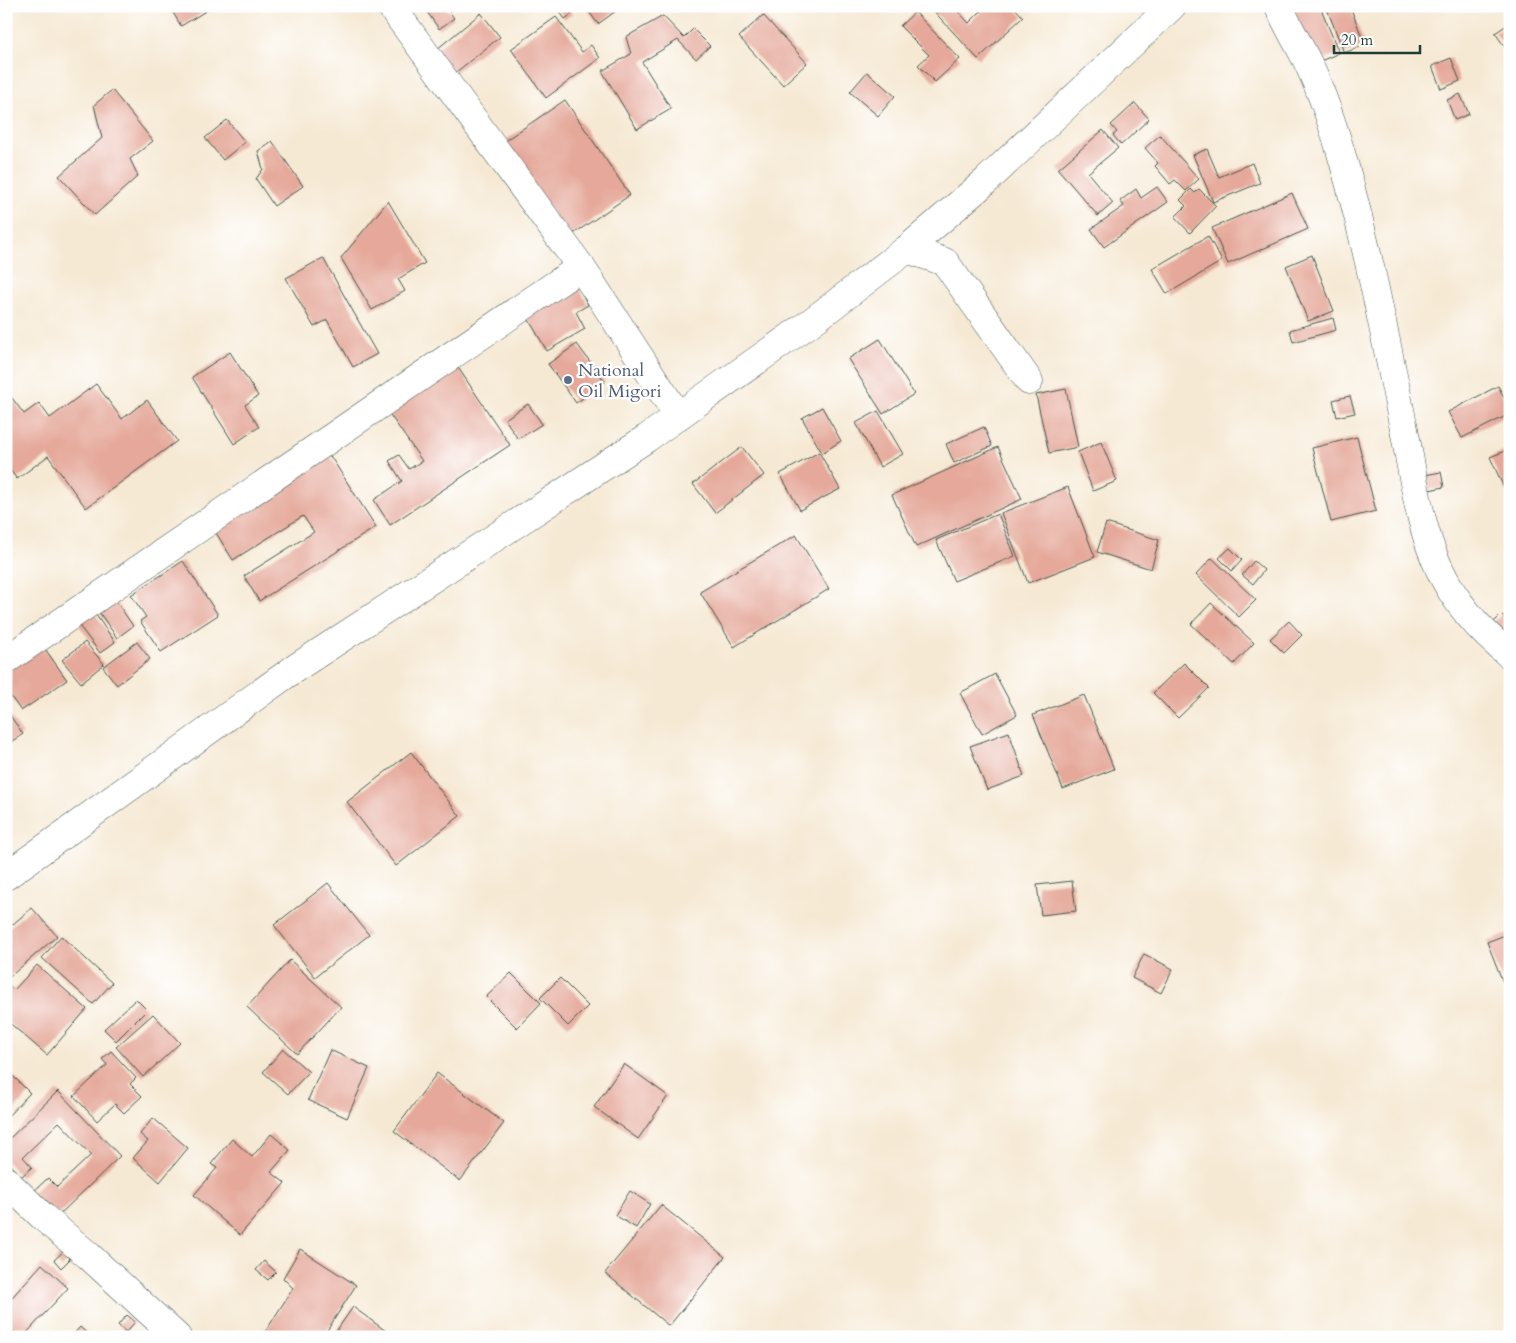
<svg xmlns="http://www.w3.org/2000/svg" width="1516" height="1343" viewBox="0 0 1516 1343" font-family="Cardo,serif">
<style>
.building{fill:#e5a89a}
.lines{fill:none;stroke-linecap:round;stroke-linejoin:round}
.street-casing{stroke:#3f574c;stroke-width:29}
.highway-casing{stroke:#3f574c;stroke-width:29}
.street{stroke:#fff;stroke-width:28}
.highway{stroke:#fff;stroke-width:28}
.service-dot{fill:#5c6f8a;stroke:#fff;stroke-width:2}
.labels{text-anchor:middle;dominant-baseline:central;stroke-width:4.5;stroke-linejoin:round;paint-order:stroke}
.service-label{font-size:18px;fill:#4e5e75;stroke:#fff;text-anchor:start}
</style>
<rect width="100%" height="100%" fill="#fff"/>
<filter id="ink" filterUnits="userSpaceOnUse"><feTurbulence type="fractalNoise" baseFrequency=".02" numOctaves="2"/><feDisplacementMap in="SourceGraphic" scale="10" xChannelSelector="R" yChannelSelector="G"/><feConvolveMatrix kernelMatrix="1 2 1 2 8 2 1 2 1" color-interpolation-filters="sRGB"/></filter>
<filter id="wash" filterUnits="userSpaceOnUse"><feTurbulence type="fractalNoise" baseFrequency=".0096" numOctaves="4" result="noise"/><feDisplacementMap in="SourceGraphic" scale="20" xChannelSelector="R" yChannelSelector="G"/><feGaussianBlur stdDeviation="1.12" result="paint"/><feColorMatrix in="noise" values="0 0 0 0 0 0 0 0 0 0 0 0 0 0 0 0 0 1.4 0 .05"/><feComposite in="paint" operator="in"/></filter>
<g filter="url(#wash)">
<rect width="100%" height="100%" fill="#f6e9d4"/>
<g id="blocks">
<path class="building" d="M169,6H214L181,26Z
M423,6H445L454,18L439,29Z
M559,6H567L572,14L565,19L557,8Z
M585,6H612L616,11L598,24Z
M929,6H953L969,23L986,6H1013L1023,17L978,59Z
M1292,6H1320L1339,53L1316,63Z
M1326,6H1350L1365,45L1344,53Z
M915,12L960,59L935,82L918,65L929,55L900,26Z
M481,13L500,37L455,73L436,50Z
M763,15L807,63L783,85L739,37Z
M663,16L684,38L693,29L710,46L696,59L678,40L642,62L671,109L637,129L602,71L631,54L626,37Z
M556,17L582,52L591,45L600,58L546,98L511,49Z
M1510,23V54L1495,33Z
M1451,58L1460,81L1441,89L1432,66Z
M867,72L895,96L878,116L850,92Z
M112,90L153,141L130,159L138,176L95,215L59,176L102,138L94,105Z
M1460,94L1469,114L1455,120L1447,100Z
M565,100L630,195L569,237L503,142Z
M1135,103L1149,119L1121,145L1113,135L1117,132L1111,125Z
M227,120L245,142L223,160L205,138Z
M1103,130L1118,148L1088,173L1113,203L1098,216L1058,169Z
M1160,135L1199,179L1186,191L1175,180L1170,184L1155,166L1158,163L1145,148Z
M272,141L303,186L274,206L256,179L263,169L258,151Z
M1207,149L1219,177L1252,163L1260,183L1213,202L1193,155Z
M1157,187L1168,202L1104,247L1091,229L1124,206L1120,201L1136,189L1141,198Z
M1191,189L1195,193L1199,189L1216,206L1190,233L1175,217L1186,206L1180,200Z
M1292,193L1308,229L1228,264L1212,228Z
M388,201L425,263L398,279L405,291L372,310L341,258Z
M1208,236L1222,261L1167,294L1152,269Z
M1312,255L1334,311L1308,321L1286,266Z
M323,258L377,354L353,367L327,320L314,327L286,278Z
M578,286L588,305L576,312L585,329L547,351L526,315Z
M1333,318L1336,330L1293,342L1290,330Z
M880,339L914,394L883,414L848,359Z
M577,344L605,382L576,403L548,364Z
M230,352L258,396L245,405L259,427L234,444L192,377Z
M455,363L510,445L390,525L374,500L402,481L389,461L399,455L409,469L422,461L386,409Z
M96,384L122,419L147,400L177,441L86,508L48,456L17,479L6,465V402L12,398L24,414L39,403L50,418Z
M1498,386L1510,408V414L1462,438L1448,412Z
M1066,389L1078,447L1049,453L1036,395Z
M1350,396L1355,413L1337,417L1333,400Z
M528,404L542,424L518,439L505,419Z
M822,407L841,441L822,453L802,418Z
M878,411L903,454L880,467L856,423Z
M984,427L992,446L954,463L946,444Z
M1357,437L1376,511L1331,522L1312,448Z
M1101,442L1117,481L1093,491L1078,452Z
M742,447L764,475L715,513L693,484Z
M998,447L1022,499L916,547L892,495Z
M1510,449V488L1505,490L1490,457Z
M327,451L376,527L259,601L244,576L314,532L303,516L233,560L211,525Z
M819,452L840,489L800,510L780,474Z
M1441,472L1444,487L1429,490L1425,475Z
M1068,487L1095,557L1028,583L1001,513Z
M998,514L1015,556L954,581L936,540Z
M1106,523L1159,540L1151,569L1097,552Z
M796,535L829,589L734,647L700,592Z
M1230,548L1242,560L1232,571L1219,558Z
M1212,558L1256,600L1239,617L1196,575Z
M183,561L218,615L161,652L140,621L146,617L131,595Z
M1254,561L1264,570L1253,584L1242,575Z
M116,601L133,626L117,638L99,612Z
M1211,603L1254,643L1234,664L1191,624Z
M93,611L115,642L100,653L77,623Z
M1501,615L1510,623V630L1507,634L1494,622Z
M1289,621L1302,635L1284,653L1270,639Z
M85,642L104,664L81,683L62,660Z
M137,642L150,659L117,685L103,667Z
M43,646L67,680L21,711L6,690V671Z
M1184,663L1209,688L1178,718L1153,693Z
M995,674L1017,715L982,734L960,693Z
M1084,695L1114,769L1063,789L1033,715Z
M6,710L23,734L6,745Z
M1009,732L1024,776L987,790L970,746Z
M411,752L460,816L396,866L347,802Z
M1072,881L1076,911L1041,915L1037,885Z
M328,883L369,935L315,977L274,925Z
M32,908L57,936L6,980V930Z
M1510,933V1000L1487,942Z
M61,936L112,983L93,1004L42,958Z
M1144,954L1173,969L1161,993L1132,978Z
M290,960L341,1007L297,1054L247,1007Z
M37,965L87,1009L47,1055L6,1020V984L14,990Z
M511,973L541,1003L517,1028L486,997Z
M560,978L588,1006L568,1026L540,998Z
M136,999L147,1010L116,1041L104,1029Z
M153,1014L180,1043L143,1077L116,1047Z
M283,1049L309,1072L288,1094L263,1072Z
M330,1050L369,1068L347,1118L308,1100Z
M111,1051L136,1078L130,1084L142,1096L124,1113L115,1104L97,1121L74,1096L107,1065L102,1059Z
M624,1064L668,1096L638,1139L594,1107Z
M6,1069L30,1093L6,1118Z
M437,1073L504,1123L460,1181L394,1131Z
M58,1091L120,1156L56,1218L32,1193L48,1178L57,1187L91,1155L59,1122L23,1157L32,1167L21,1177L6,1161V1142Z
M153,1118L188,1148L160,1182L133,1158L148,1141L140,1134Z
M271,1134L290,1150L271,1172L285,1183L240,1235L194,1195L217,1168L211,1164L232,1139L252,1157Z
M630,1191L650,1204L636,1228L615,1215Z
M661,1205L725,1257L669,1326L605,1273Z
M300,1249L356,1285L323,1337H262L293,1288L283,1278Z
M63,1252L70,1259L61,1268L54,1260Z
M264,1261L276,1272L268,1280L256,1270Z
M42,1264L68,1288L23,1337H19L6,1325V1304Z
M353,1307L394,1337H332Z
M127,1315L135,1322L126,1332L118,1325Z
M80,1327L91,1337H71Z"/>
</g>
</g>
<g filter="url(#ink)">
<use href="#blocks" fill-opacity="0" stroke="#3f574c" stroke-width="1"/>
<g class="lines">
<defs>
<path id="street" d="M1279,6C1287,26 1299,44 1308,63C1324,97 1335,131 1345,167C1369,253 1386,341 1404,429C1413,474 1419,526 1439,568C1455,603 1480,631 1510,655
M907,249L945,262L1029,381
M581,267L678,416
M6,660L581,267L393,9
M6,1181L43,1217L89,1256L177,1337"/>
<path id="highway" d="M6,876L291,671L647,438L810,323L907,249L986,181L1172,6"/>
</defs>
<use href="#street" class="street-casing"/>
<use href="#highway" class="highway-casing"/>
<use href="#street" class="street"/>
<use href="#highway" class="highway"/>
</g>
</g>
<circle class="service-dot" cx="568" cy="380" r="5"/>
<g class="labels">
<g class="service-label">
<text x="578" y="370">National<tspan x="578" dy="21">Oil Migori</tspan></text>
</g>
</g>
<rect width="1516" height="1343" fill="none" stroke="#fff" stroke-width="25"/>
<path d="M1334 45v8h86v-8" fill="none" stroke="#1f3d34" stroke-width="2.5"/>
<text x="1341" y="45" font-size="15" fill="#1f3d34" stroke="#ffffff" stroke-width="4" paint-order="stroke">20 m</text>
</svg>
